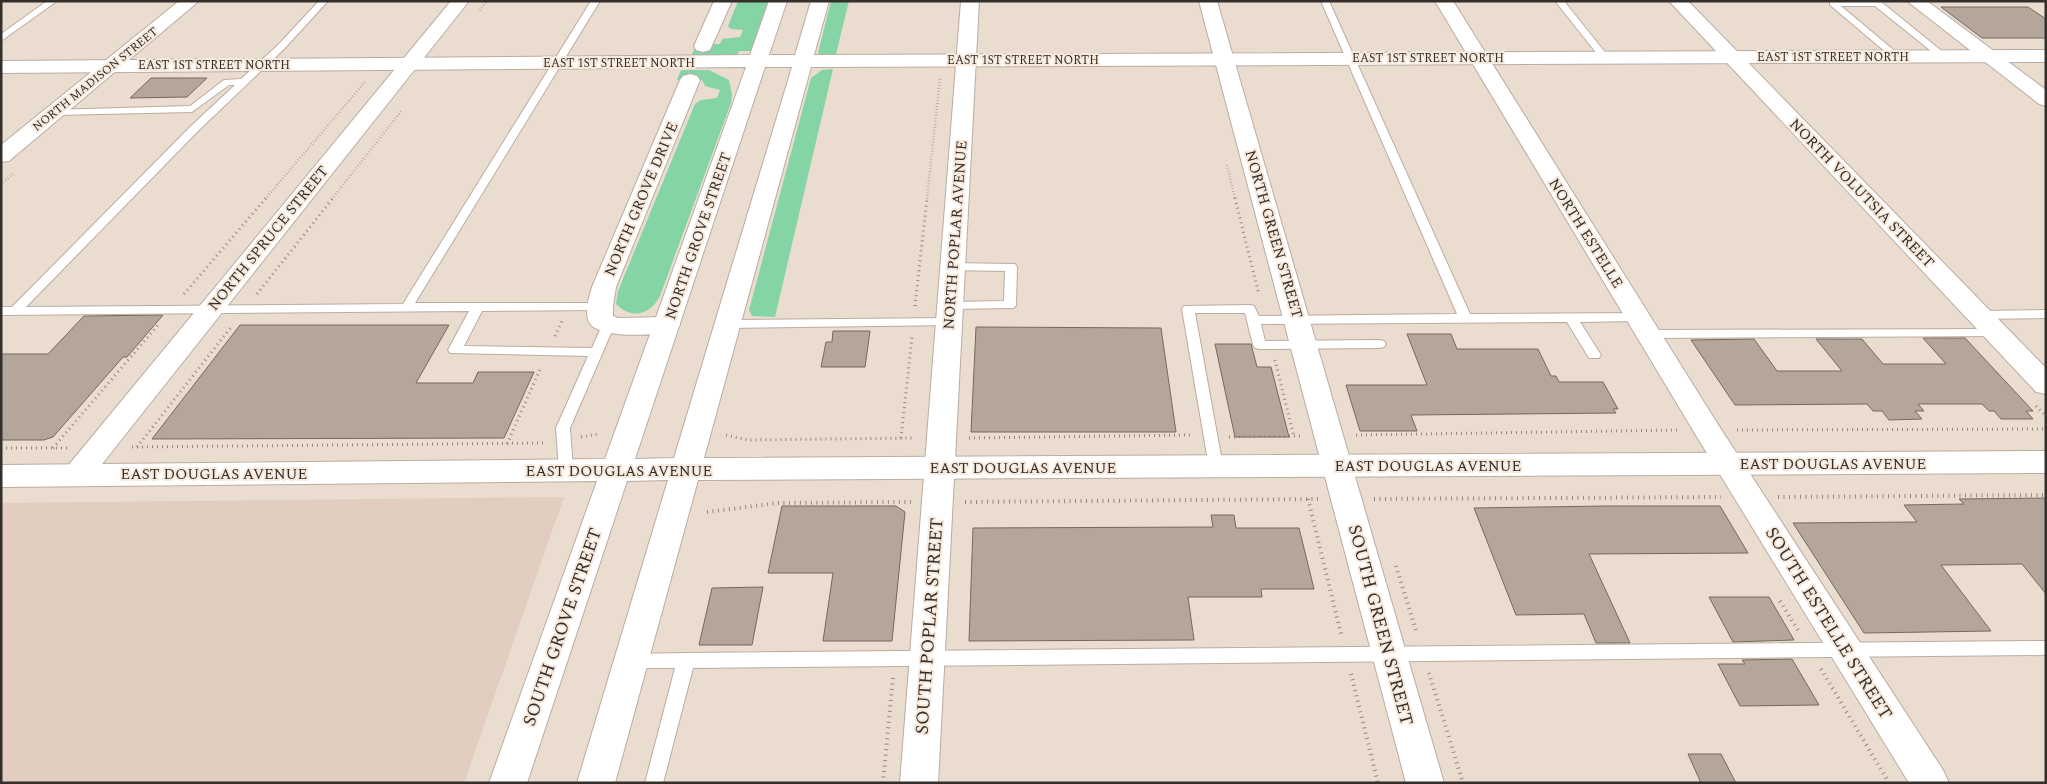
<svg xmlns="http://www.w3.org/2000/svg" width="2047" height="784" font-family="Spectral,serif">
<style>
.education{fill:#e2cdc1}
.green{fill:#84d4a6}
.building{fill:#b4a69a;stroke:#75685d}
.lines{fill:none;stroke-linecap:round;stroke-linejoin:round}
.lane-casing{stroke:#baaca1;stroke-width:2}
.street-casing{stroke:#baaca1;stroke-width:2}
.secondary-casing{stroke:#baaca1;stroke-width:2}
.path-far2{stroke:#938880;stroke-width:2.5;stroke-dasharray:0.5 2.5;stroke-linecap:butt}
.path-far1{stroke:#938880;stroke-width:3;stroke-dasharray:1 4;stroke-linecap:butt}
.path{stroke:#938880;stroke-width:4;stroke-dasharray:1 4.5;stroke-linecap:butt}
.lane{fill:#fff;fill-rule:evenodd}
.street{fill:#fff;fill-rule:evenodd}
.secondary{fill:#fff;fill-rule:evenodd}
.labels{text-anchor:middle;stroke-width:4;stroke-linejoin:round;paint-order:stroke}
.far-street-label{font-size:12px;fill:#352f2b;stroke:#f8e9dd}
.street-label{font-size:15px;fill:#352f2b;stroke:#f8e9dd}
.near-street-label{font-size:18px;fill:#352f2b;stroke:#f8e9dd}
</style>
<rect width="100%" height="100%" fill="#ebdcd0"/>
<path class="education" d="M564,497L464,783H1V503Z"/>
<g class="green">
<path d="M738,1H768L751,51H739L737,56H691L697,44H720L722,39L740,37L743,30L731,29L728,26Z"/>
<path d="M831,1H849L835,58L823,57L818,53Z"/>
<path d="M833,69L775,317L752,316L749,310L811,78L822,70Z"/>
<path d="M681,70H709L729,80L732,95L731,103L660,296C650,315 632,320 616,304L618,291L695,104L701,100L717,98L720,90L705,86L702,80H677Z"/>
</g>
<g class="building">
<path d="M1941,7H2028L2046,19V38H1982Z"/>
<path d="M151,78H207L187,97L130,98Z"/>
<path d="M163,315L127,357H123L53,437L44,440H1V354H48L84,316Z"/>
<path d="M240,325H449L416,383H473L478,372H534L504,438L152,439Z"/>
<path d="M976,327L1161,328L1176,432H971Z"/>
<path d="M833,331H870L865,367H821L826,342H832Z"/>
<path d="M1407,334H1451L1457,349H1538L1551,376H1556L1559,382H1603L1618,409H1613L1616,413L1411,415L1417,431H1360L1346,385H1427Z"/>
<path d="M1923,338H1965L2033,411H2026L2033,419H2001L1994,411H1989L1982,404H1918L1924,411H1915L1922,419L1889,420L1882,411H1873L1867,404L1735,405L1691,340L1754,339L1777,371H1842L1816,339H1862L1883,364H1946Z"/>
<path d="M1215,344H1251L1257,367H1271L1289,437H1235Z"/>
<path d="M2046,498V594L2022,564L1941,565L1991,631L1864,633L1793,523L1917,522L1904,505L1964,504L1959,499Z"/>
<path d="M782,506H896L905,512L892,641H823L833,573H768Z"/>
<path d="M1605,506H1720L1748,553L1589,554L1630,643H1596L1584,614L1516,615L1474,508Z"/>
<path d="M1211,515H1234L1236,528H1299L1314,589H1261L1262,597H1188L1194,640L969,641L973,528L1213,527Z"/>
<path d="M763,587L752,645H699L712,588Z"/>
<path d="M1709,597H1769L1794,640L1733,642Z"/>
<path d="M1792,659L1819,705L1740,706L1718,664H1745L1742,660Z"/>
<path d="M1688,754H1721L1736,783H1701Z"/>
</g>
<g class="lines">
<defs>
<g id="lane">
<path d="M47,1H57L1,41V34Z"/>
<path d="M319,1H328L284,49L199,130L26,307L403,304L591,1H600L415,303H604L606,306L604,309L600,310L482,311L464,346L592,348L604,321H614L615,324L570,428L573,470L571,474L566,475L561,474L559,470L556,428L588,356L450,353L448,350L469,311L1,315V307H12L191,126L235,85H229L192,112L55,115L50,112L51,110L190,106L224,80L241,79L278,45Z"/>
<path d="M1321,1H1329L1470,314L1638,313L1644,317L1638,321L1580,322L1601,355L1599,358H1589L1567,322L1261,324L1265,341L1379,340L1384,341L1386,344L1384,347L1379,348L1260,349L1255,348L1253,345L1245,313H1195L1223,467L1221,471L1216,472L1211,471L1209,467L1182,309L1184,306L1250,305L1254,306L1259,316L1457,314Z"/>
<path d="M1555,1H1564L1608,56V60H1602Z"/>
<path d="M1830,1H1880L1949,57L1944,60L1941,59L1875,6H1841L1902,57L1897,60L1894,59L1830,5Z"/>
<path d="M953,263L1015,264L1017,267L1016,305L1014,308L947,309L945,306L947,303L951,302L1004,301L1005,271L949,270L947,267L949,264Z"/>
<path d="M2046,310V318L1978,319L1972,315L1978,311Z"/>
<path d="M949,318L955,322L954,325L727,328L721,324L727,320Z"/>
<path d="M1996,329L2002,333L2001,336L1648,338L1641,334L1648,330Z"/>
<path d="M2046,641V655L693,668L663,783H645L675,668H631L625,666L622,661L625,656L631,654L686,653Z"/>
</g>
<g id="street">
<path d="M179,1H199L9,161L1,162V145Z"/>
<path d="M451,1H469L87,483L77,486L67,483L62,475L67,467Z"/>
<path d="M714,1H732L710,50L703,52L696,50L694,46Z"/>
<path d="M961,1H979L938,783H900Z"/>
<path d="M1199,1H1217L1444,783H1406Z"/>
<path d="M1435,1H1453L1717,423L1943,770L1949,783H1909L1697,437Z"/>
<path d="M1669,1H1688L2046,368V394L2036,392Z"/>
<path d="M1907,1H1927L2046,90V106L2039,104Z"/>
<path d="M690,74L697,76L700,80L616,287L613,306V316L618,318L667,317L676,319L680,325L676,331C659,335 598,340 589,322C584,311 589,298 592,287L680,80L683,76Z"/>
</g>
<path id="secondary" d="M769,1H787L769,55H795L811,1H829L814,55L2046,50V62L811,67L704,458L2046,451V473L698,480L615,783H577L668,480L627,481L527,783H489L597,481L1,487V465L605,459L746,67L1,73V61L750,55ZM765,67H792L674,458L635,459Z"/>
</defs>
<use href="#lane" class="lane-casing"/>
<use href="#street" class="street-casing"/>
<use href="#secondary" class="secondary-casing"/>
<g class="path-far2">
<path d="M480,10L487,1"/>
<path d="M1227,165L1235,199"/>
<path d="M1,184L14,173"/>
<path d="M265,199L365,82"/>
<path d="M332,199L402,110"/>
<path d="M927,199L940,78"/>
</g>
<g class="path-far1">
<path d="M1235,198L1259,295"/>
<path d="M184,294L266,198"/>
<path d="M257,294L333,198"/>
<path d="M915,306L927,198"/>
<path d="M555,336L562,321"/>
<path d="M1275,360L1294,437"/>
<path d="M2036,406L2046,416"/>
<path d="M1737,430L2046,429"/>
<path d="M726,435L748,440L915,438"/>
<path d="M1356,435L1680,430"/>
<path d="M581,437L598,434"/>
<path d="M1229,437L1302,436"/>
<path d="M901,438L912,337"/>
<path d="M969,438L1192,435"/>
<path d="M507,444L541,367"/>
<path d="M132,447L545,443"/>
<path d="M137,447L232,326"/>
<path d="M1,448H68"/>
<path d="M53,448L158,325"/>
</g>
<g class="path">
<path d="M1778,497L2046,495"/>
<path d="M1308,499L1341,634"/>
<path d="M1374,499L1721,497"/>
<path d="M965,502L1319,499"/>
<path d="M707,512L777,503L911,502"/>
<path d="M1396,566L1417,634"/>
<path d="M1780,601L1799,632"/>
<path d="M1821,669L1889,783"/>
<path d="M1429,673L1463,783"/>
<path d="M1351,674L1378,783"/>
<path d="M883,783L893,677"/>
</g>
<use href="#lane" class="lane"/>
<use href="#street" class="street"/>
<use href="#secondary" class="secondary"/>
</g>
<g class="labels">
<g class="far-street-label">
<text x="1833" y="61">EAST 1ST STREET NORTH</text>
<text x="1428" y="62">EAST 1ST STREET NORTH</text>
<text x="1023" y="64">EAST 1ST STREET NORTH</text>
<text x="619" y="67">EAST 1ST STREET NORTH</text>
<text x="214" y="69">EAST 1ST STREET NORTH</text>
<text transform="translate(95 79) rotate(-39)" y="4">NORTH MADISON STREET</text>
</g>
<g class="street-label">
<text transform="translate(1862 193) rotate(46)" y="5">NORTH VOLUTSIA STREET</text>
<text transform="translate(641 199) rotate(-67)" y="5">NORTH GROVE DRIVE</text>
<text transform="translate(1586 233) rotate(58)" y="5">NORTH ESTELLE</text>
<text transform="translate(1274 234) rotate(74)" y="5">NORTH GREEN STREET</text>
<text transform="translate(955 235) rotate(-86)" y="5">NORTH POPLAR AVENUE</text>
<text transform="translate(698 236) rotate(-71)" y="5">NORTH GROVE STREET</text>
<text transform="translate(268 238) rotate(-51)" y="5">NORTH SPRUCE STREET</text>
<text x="1833" y="469">EAST DOUGLAS AVENUE</text>
<text x="1428" y="471">EAST DOUGLAS AVENUE</text>
<text x="1023" y="473">EAST DOUGLAS AVENUE</text>
<text x="619" y="476">EAST DOUGLAS AVENUE</text>
<text x="214" y="479">EAST DOUGLAS AVENUE</text>
</g>
<g class="near-street-label">
<text transform="translate(1829 623) rotate(58)" y="6">SOUTH ESTELLE STREET</text>
<text transform="translate(1381 625) rotate(75)" y="6">SOUTH GREEN STREET</text>
<text transform="translate(929 626) rotate(-86)" y="6">SOUTH POPLAR STREET</text>
<text transform="translate(562 627) rotate(-71)" y="6">SOUTH GROVE STREET</text>
</g>
</g>
<rect width="2047" height="784" fill="none" stroke="#352f2b" stroke-width="5"/>
</svg>
